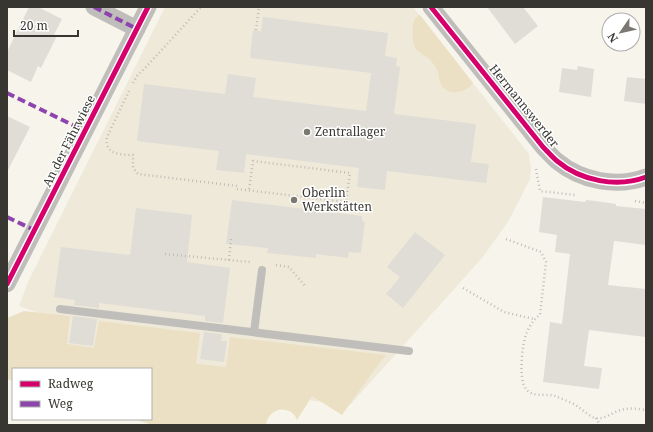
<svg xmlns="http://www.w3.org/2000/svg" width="653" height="432" font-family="'Noto Serif',serif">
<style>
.built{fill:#efe9d9}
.green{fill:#ebe0c3}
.building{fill:#e0ddd7}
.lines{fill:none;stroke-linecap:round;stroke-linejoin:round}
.path{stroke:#bfbdb9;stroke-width:2.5;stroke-dasharray:1 3;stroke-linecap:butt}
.service{stroke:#c0bebb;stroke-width:8}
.minor{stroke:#c0bebb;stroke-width:17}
.quiet{stroke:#8e44ad;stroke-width:4;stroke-dasharray:8 4;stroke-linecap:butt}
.cycleway-casing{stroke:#fff;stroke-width:8}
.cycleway{stroke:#d6006c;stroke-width:5}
.poi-dot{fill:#7b7871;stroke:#fff;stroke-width:1.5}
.labels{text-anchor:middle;stroke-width:3;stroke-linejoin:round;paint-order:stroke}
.street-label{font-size:12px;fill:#383630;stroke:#fff}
.poi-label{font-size:12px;fill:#383630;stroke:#fff;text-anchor:start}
</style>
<rect width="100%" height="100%" fill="#f7f4eb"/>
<path class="built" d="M165,7H413L529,154L531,169L530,179L508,222L482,258L350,405L253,394L151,369H58L61,321L19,306L29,280Z"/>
<g class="green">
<path d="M420,15L473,83C465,94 446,97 440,82C439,80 439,78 439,76C438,71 435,66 432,62C428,56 420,54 416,49C412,44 411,24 415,19C416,17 418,16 420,15Z"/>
<path d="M24,311L70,316L67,344L94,348L99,321L200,333L196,364L226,367L230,337L386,355L372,373L342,415L312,396L297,420C296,417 294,414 291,412C280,405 267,413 266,425H152L134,419H151V369H13V381L7,379V318Z"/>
</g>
<g class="building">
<path d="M29,7H38L62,19L54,35L57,36L41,68L38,66L31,82L7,70V52Z"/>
<path d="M487,7H523L538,26L515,44Z"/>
<path d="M263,17L388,33L385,56L397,58L396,66L400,67L394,114L476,124L471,162L489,164L486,183L387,171L385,190L357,187L359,168L246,154L244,173L216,170L219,151L137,141L144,84L225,94L228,74L256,78L253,97L366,111L371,73L250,58L253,30L261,31Z"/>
<path d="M578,66L594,69L591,97L559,92L562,68L577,70Z"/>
<path d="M627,77L646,79V104L624,101Z"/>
<path d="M7,116L30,127L7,172Z"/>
<path d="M543,197L585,202L586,200L596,201L616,204V206L646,209V245L614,241L608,285L646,289V337L589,330L584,366L602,368L599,389L543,382L550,322L562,324L570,254L555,252L557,235L539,232Z"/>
<path d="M232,200L362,216V221L365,222L361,253L349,252L348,258L316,254V258L267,253L268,248L226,244Z"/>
<path d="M136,208L192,215L187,262L230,268L223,323L205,321V316L99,303V308L74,305L75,300L54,297L61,247L130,255Z"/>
<path d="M415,232L445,255L403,308L386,294L400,277L387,267Z"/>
<path d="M73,316L97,319L93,346L69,343Z"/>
<path d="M204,332L222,334L221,341H227L224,362L200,359Z"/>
</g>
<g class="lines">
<g class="path">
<path d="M256,30L259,7"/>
<path d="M133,83L137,76L145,68L201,7"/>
<path d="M129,91L107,137C104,154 120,155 133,155V168L138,174L237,186"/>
<path d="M536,169L540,191L575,195"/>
<path d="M237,189L346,202L350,173L253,161L249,190"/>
<path d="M635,201L646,203"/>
<path d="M506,239L541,252L546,262L540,315C534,319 530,325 527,332C522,343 518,379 526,389C533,398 545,393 555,396C562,399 571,402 577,406C583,410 589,416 595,418C604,420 611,413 618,411C627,407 638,409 646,410"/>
<path d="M165,254L250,262"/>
<path d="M229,260L231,239"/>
<path d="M276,265L289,267L306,287"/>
<path d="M463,288L504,312L534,319"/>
<path d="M596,418L600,425"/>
</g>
<g class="service">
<path d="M60,309L409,351"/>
<path d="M254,332L262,270"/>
</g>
<g class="minor">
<path d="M94,7L137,29"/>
<path d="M431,7L543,147C548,152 552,157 557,161C581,181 617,188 646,177"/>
<path d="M7,284L148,7"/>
</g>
<g class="quiet">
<path d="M94,7L137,29"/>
<path d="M7,93L85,131"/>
<path d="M7,217L34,230"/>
</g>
<defs>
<g id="cycleway">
<path d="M431,7L543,147C548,152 552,157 557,161C581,181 617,188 646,177"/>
<path d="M7,284L148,7"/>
</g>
</defs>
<use href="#cycleway" class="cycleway-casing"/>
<use href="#cycleway" class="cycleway"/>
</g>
<g class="poi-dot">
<circle cx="307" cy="132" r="4"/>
<circle cx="294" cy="200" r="4"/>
</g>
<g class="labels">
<g class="street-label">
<text transform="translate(524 106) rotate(51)" y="4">Hermannswerder</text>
<text transform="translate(69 141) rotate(-63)" y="4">An der Fährwiese</text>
</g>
<g class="poi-label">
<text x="315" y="136">Zentrallager</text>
<text x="302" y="197">Oberlin<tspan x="302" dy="14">Werkstätten</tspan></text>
</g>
</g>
<rect width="653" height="432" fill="none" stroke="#383630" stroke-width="16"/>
<rect x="12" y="368" width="140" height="52" fill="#ffffff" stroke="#afafac"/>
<rect x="20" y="381" width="20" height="6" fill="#d6006c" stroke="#afafac"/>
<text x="48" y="388" font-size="12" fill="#383630">Radweg</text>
<rect x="20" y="401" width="20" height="6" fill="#8e44ad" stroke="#afafac"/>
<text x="48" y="408" font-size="12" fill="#383630">Weg</text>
<g transform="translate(621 32) rotate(236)"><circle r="19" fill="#ffffff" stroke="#afafac"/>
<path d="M0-3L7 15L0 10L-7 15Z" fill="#7b7871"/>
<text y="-6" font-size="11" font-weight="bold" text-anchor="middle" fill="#383630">N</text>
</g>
<path d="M14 30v6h64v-6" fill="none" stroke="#383630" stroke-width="2"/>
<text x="20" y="30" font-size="12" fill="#383630" stroke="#ffffff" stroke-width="3" paint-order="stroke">20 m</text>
</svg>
